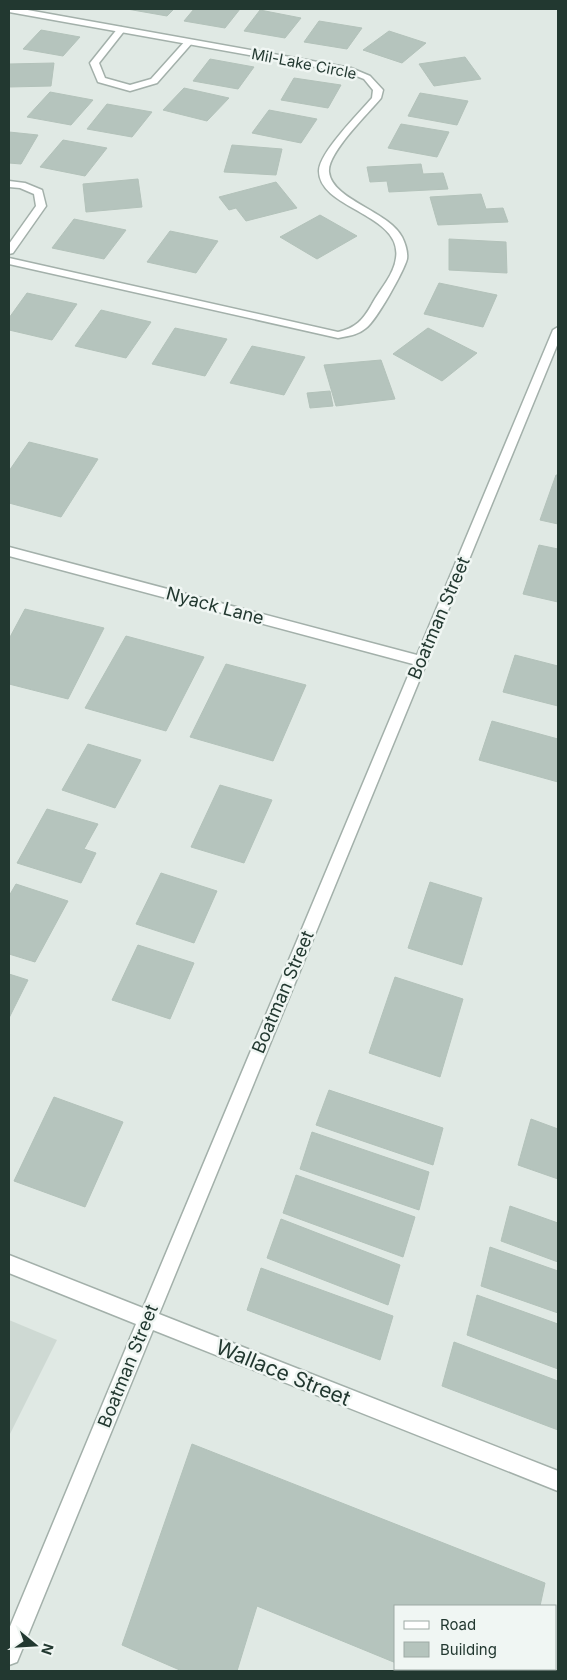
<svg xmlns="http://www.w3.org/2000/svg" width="567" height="1680" font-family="Inter,sans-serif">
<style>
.built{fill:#ced9d3}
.building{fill:#b5c4bd;stroke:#b3c2ba}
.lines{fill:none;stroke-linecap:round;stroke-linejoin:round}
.lane-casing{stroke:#a3b0aa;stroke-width:3}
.street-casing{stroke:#a3b0aa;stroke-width:3}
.lane{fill:#fff;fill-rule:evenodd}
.street{fill:#fff;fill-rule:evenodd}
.labels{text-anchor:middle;stroke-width:5;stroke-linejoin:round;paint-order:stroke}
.far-street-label{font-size:15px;fill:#223830;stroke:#f0f6f3}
.street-label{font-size:18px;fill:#223830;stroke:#f0f6f3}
.near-street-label{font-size:21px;fill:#223830;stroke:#f0f6f3}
</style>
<rect width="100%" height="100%" fill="#e0e9e4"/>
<path class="built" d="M9,1320L57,1340L9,1436Z"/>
<g class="building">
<path d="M127,9H174L167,16Z"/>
<path d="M194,9H240L225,28L184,21Z"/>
<path d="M260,10L301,18L285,38L244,31Z"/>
<path d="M319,21L362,28L347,49L304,42Z"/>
<path d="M41,30L80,37L63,56L23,49Z"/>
<path d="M389,31L426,43L402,63L363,50Z"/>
<path d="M465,57L481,79L434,86L419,64Z"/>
<path d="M210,59L254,67L238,89L193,81Z"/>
<path d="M54,63L51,86L9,87V64Z"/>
<path d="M294,78L341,85L328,108L281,100Z"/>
<path d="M184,88L229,98L207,121L163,110Z"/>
<path d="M50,92L93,100L71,125L27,117Z"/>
<path d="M420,93L468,101L457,125L408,116Z"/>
<path d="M107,104L152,112L132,137L87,129Z"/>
<path d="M269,110L317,119L301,143L252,133Z"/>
<path d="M401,124L449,132L437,157L388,148Z"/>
<path d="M9,132L38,135L21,164L9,163Z"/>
<path d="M63,140L107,148L85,176L40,167Z"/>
<path d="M232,145L282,149L276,175L224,172Z"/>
<path d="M421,164L423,174L443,173L448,189L389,192L387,181L370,182L367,167Z"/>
<path d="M138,179L142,207L86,212L83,184Z"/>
<path d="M276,182L297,208L246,221L236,208L229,210L219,197Z"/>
<path d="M481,194L486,209L503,208L508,222L438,225L430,197Z"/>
<path d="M320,215L357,236L317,259L280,237Z"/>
<path d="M74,219L126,230L104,259L52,248Z"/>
<path d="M170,231L218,241L196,273L147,262Z"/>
<path d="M449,239L506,242L507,273L449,270Z"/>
<path d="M439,283L497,295L483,327L424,314Z"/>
<path d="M27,293L77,304L52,340L9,330V318Z"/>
<path d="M101,310L151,322L126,358L75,346Z"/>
<path d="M175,328L227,339L205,376L152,364Z"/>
<path d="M428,328L477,353L442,381L393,354Z"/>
<path d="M252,346L305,357L284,395L230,383Z"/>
<path d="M381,360L395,399L336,406L324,365Z"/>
<path d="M330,391L333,406L310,408L307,393Z"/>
<path d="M29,442L98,459L61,517L9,503V471Z"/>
<path d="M556,475H558V524L540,520Z"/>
<path d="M539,545L558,549V602L523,594Z"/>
<path d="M25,609L104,628L68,699L9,684V639Z"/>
<path d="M126,636L204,657L166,731L85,708Z"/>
<path d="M515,655L558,666V706L503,692Z"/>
<path d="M226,664L306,685L273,761L190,737Z"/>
<path d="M492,721L558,739V782L479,760Z"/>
<path d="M88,744L141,760L115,808L62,790Z"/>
<path d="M220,785L272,800L244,863L191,847Z"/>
<path d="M47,809L98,824L84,849L96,853L81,883L17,863Z"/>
<path d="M161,873L217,891L194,943L136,924Z"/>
<path d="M430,882L482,898L462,965L408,948Z"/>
<path d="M16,884L68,901L35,962L9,954V896Z"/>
<path d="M138,945L194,963L170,1019L112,1000Z"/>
<path d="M9,974L28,980L9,1018Z"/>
<path d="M395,977L463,999L440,1077L369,1053Z"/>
<path d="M329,1090L443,1128L433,1165L316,1125Z"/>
<path d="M54,1097L123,1122L85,1207L14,1181Z"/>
<path d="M531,1119L558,1129V1179L518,1165Z"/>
<path d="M312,1132L429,1172L419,1210L300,1169Z"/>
<path d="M296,1175L415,1217L403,1257L283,1213Z"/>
<path d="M510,1206L558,1223V1262L501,1241Z"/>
<path d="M281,1219L400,1265L388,1305L267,1258Z"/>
<path d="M490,1247L558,1271V1313L481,1286Z"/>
<path d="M261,1268L393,1316L380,1360L247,1310Z"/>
<path d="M477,1295L558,1324V1369L467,1335Z"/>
<path d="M454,1342L558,1381V1430L442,1386Z"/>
<path d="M192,1444L545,1583L540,1606H396V1663L257,1606L237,1671H182L122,1645Z"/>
<path d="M397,1669H528V1671H396Z"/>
</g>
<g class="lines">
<defs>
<g id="lane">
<path d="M121,27L125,30L99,63L105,78L130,85L151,79L186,40L193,42L157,83L130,91L98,82L90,63L118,28Z"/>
<path d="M9,181L25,183L42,190L46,206L13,253L9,254V244L36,206L34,194L20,188L9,187Z"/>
</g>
<g id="street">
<path d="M9,9H22L351,68L370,76L383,90L381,98C368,114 327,153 329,172C332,200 389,211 402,237C405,243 408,252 407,259C404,271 376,321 366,328C358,335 348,336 338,338L9,264V258L338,332C356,328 363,320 372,304C380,289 394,275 396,258C403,214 319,209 319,171C319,153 359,113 372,98L373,90L364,79L349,73L9,12Z"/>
<path d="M558,327V343L159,1314L558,1471V1491L153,1330L17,1662L9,1665V1629L136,1324L9,1273V1255L143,1308L413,664L9,556V547L417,655L553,330Z"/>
</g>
</defs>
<use href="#lane" class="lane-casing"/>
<use href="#street" class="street-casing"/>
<use href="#lane" class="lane"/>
<use href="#street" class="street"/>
</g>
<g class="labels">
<g class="far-street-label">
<text transform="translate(304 64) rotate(11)" y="5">Mil-Lake Circle</text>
</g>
<g class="street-label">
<text transform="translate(215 606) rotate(15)" y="6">Nyack Lane</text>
<text transform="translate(439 618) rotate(-67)" y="6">Boatman Street</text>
<text transform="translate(283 992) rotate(-67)" y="6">Boatman Street</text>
<text transform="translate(128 1366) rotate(-68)" y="6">Boatman Street</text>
</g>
<g class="near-street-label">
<text transform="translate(283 1373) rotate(22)" y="7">Wallace Street</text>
</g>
</g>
<rect width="567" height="1680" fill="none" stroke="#223830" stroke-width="20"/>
<rect x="394" y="1605" width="162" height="65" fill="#f0f6f3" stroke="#9eaaa5"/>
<rect x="404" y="1621" width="25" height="8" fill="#ffffff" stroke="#9eaaa5"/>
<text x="440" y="1630" font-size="15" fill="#223830">Road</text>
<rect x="404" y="1642" width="25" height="15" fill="#b5c4bd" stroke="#9eaaa5"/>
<text x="440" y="1655" font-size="15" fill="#223830">Building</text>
<g transform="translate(35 1645) rotate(108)" stroke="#f0f6f3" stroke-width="4" paint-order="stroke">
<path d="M0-4L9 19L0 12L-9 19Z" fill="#223830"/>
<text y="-8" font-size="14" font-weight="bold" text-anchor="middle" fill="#223830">N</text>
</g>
</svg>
